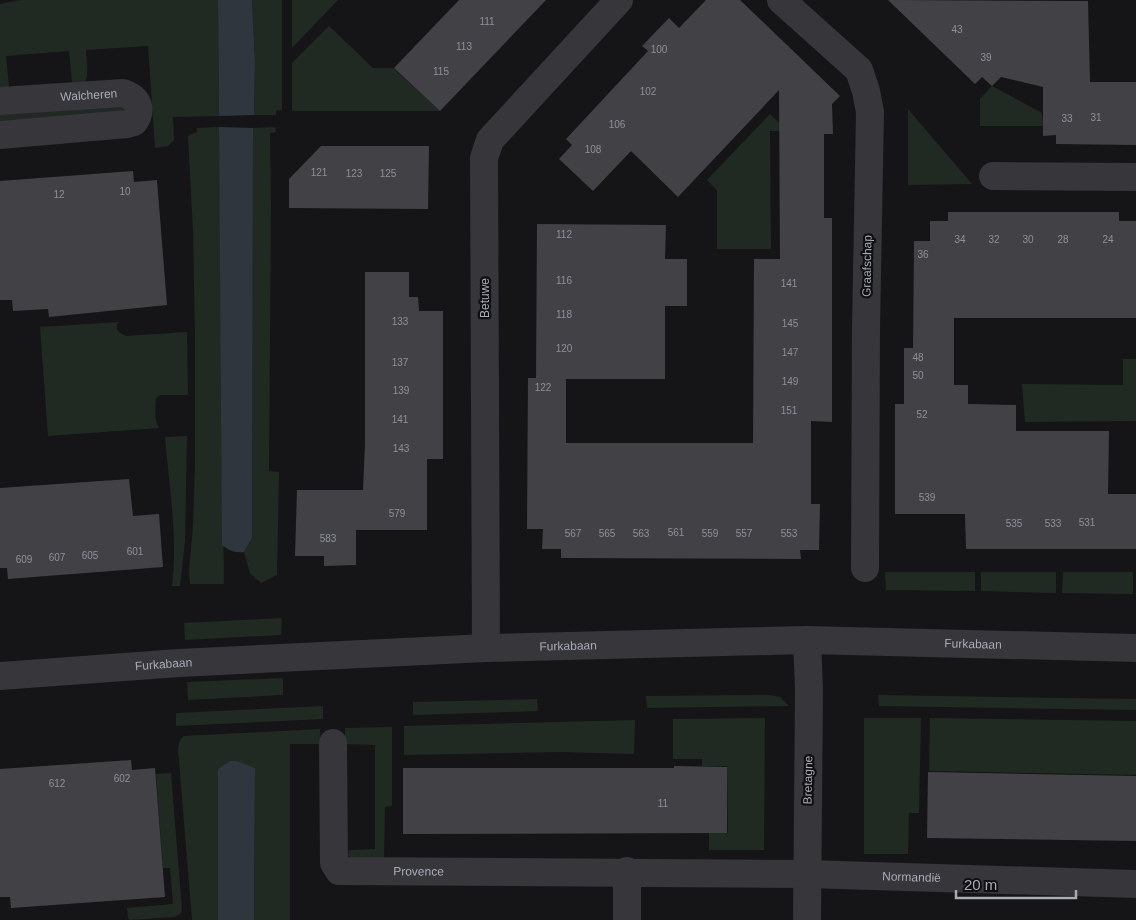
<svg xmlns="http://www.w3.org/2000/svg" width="1136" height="920" font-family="Helvetica,sans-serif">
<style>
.green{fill:#212923}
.water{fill:#2f363e}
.building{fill:#424246}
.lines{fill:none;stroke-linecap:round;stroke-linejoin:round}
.minor{stroke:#36363b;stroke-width:28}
.labels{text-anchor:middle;stroke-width:4.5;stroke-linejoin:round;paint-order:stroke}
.number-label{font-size:10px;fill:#8e909a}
.street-label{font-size:12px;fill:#a8aab6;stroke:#101012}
</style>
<rect width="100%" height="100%" fill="#151517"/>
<g class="green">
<path d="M20,0H218L219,116L173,117L174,140L168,146L155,148L148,46L86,50C86,59 90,76 84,84H74L72,82L69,51L6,56L9,86L7,89L0,90V4Z"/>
<path d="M252,0H282V110L276,111V115H254L255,62Z"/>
<path d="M292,0H338L292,48Z"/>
<path d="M329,26L373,68H393L440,111H292V63Z"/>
<path d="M992,86L1042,113L1043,126H980V99Z"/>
<path d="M118,103L124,108L123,113L0,124V112Z"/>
<path d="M908,109L972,184L908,185Z"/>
<path d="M770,114L787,131H770L771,249H717V190L707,180Z"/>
<path d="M219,127L224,584H190L189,571L193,526L195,464V337L193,231L188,136L197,132V128Z"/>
<path d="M275,127L276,132L270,133L271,208L269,471L279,472L277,575L261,583L250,573L244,552L252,538L253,128Z"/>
<path d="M120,322L117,324V330L120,333L126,336L187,332L188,395H160L156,398C155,408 154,419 159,428L48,436L40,327Z"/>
<path d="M1123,359H1136V421L1025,422L1022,384L1123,385Z"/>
<path d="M187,436L185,542L180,586H172C178,537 169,486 165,437Z"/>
<path d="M885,572H975V591L886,590Z"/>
<path d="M981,572H1056V593L981,591Z"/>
<path d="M1063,572H1133V594L1062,593Z"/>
<path d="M282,618L281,635L185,640L184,623Z"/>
<path d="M282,678L283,680V695L188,700L187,682Z"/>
<path d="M770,695L780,697L789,706L647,708L646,696Z"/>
<path d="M878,695L1136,699V710L879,706Z"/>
<path d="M537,699L538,711L413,715V702Z"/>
<path d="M323,706V719L176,726V713Z"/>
<path d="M765,718L764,850H709V833H728L727,766H702V759H673V719Z"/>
<path d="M864,718H921L919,813H909L908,854H864Z"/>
<path d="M930,718L1136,721V775L929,771Z"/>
<path d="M635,720L634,754L561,752L404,755V726Z"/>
<path d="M392,727V806L385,807L384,860H353L348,856L349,850L375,849V745L345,744V728Z"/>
<path d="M320,729L321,744H290V920H254L255,768L218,769V920H192L178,749L180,740L184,736Z"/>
<path d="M171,773L182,910L181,913L175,917L130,920L128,918L127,908L173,904L170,868H163L156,774Z"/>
</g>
<g class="water">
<path d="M218,0H252L255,62L254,115L219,116Z"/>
<path d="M219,127L253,128L252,538L244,552C234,553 230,551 222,545Z"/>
<path d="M230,761H237L255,768L254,920H218V769Z"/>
</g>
<g class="building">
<path d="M459,0H546L440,111L394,68Z"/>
<path d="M706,0H740L840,96L832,104L833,134H824V218H832V422L811,421V504H820L819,550H800L801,559L561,558V549H542L543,529H527L528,378H536L537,224L666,225L665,259H687V306H665V379H566V443H753L754,259H780L779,90L678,197L631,151L593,191L559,159L572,145L566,139L648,51L642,46L669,18L679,28Z"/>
<path d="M888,0L1088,1L1090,82H1136V145L1056,144V135L1043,136V87L1001,77L992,86L982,77L975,84Z"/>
<path d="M321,146H429L428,209L289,208V179Z"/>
<path d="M133,171L134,182L157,180L167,305L49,317L48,309L13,311L12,300H0V181Z"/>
<path d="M948,212H1119V221H1136V318H954V385H968V404L1016,405V431H1109L1108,494H1136V549H966L965,514H895V404H904V348H913L914,241H930V221H948Z"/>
<path d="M365,272H409V297H418L419,311H443V459H427V530H356V565L324,566V556H295L297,490H363L365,443Z"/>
<path d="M129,479L133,516L159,514L163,567L8,579L7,568H0V488Z"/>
<path d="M131,760L132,770L155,768L165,897L11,908L10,897H0V769Z"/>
<path d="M674,766L727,767V833L403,834V768H674Z"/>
<path d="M928,772L1136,776V841L927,838Z"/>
</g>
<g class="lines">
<g class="minor">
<path d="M781,0L859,70L866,91L870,112L866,328L865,568"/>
<path id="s1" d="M0,101L123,93C138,98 143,109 134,122L127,124L0,135"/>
<path d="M993,176L1136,177"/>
<path d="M807,640L809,690L807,920"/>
<path d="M486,648L484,158L490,140L619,0"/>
<path id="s2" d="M0,676L179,663L486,648L807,640L1136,648"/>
<path id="s3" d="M333,743L334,863L339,871L807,874L1136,884"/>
<path d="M627,920V871"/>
</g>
</g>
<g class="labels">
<g class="number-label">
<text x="487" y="25">111</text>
<text x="957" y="33">43</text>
<text x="464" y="50">113</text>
<text x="659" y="53">100</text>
<text x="986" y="61">39</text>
<text x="441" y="75">115</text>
<text x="648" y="95">102</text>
<text x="1096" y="121">31</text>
<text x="1067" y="122">33</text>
<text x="617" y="128">106</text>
<text x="593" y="153">108</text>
<text x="319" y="176">121</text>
<text x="354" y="177">123</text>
<text x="388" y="177">125</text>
<text x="125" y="195">10</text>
<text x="59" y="198">12</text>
<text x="564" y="238">112</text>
<text x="960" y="243">34</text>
<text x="994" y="243">32</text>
<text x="1028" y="243">30</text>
<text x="1063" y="243">28</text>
<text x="1108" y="243">24</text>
<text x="923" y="258">36</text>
<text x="564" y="284">116</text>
<text x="789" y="287">141</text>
<text x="564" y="318">118</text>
<text x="400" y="325">133</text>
<text x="790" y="327">145</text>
<text x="564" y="352">120</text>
<text x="790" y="356">147</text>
<text x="918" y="361">48</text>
<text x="400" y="366">137</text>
<text x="918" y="379">50</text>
<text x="790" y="385">149</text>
<text x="543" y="391">122</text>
<text x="401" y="394">139</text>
<text x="789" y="414">151</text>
<text x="922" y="418">52</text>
<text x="400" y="423">141</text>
<text x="401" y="452">143</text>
<text x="927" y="501">539</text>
<text x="397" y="517">579</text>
<text x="1087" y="526">531</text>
<text x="1014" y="527">535</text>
<text x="1053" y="527">533</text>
<text x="676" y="536">561</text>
<text x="573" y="537">567</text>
<text x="607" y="537">565</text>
<text x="641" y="537">563</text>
<text x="710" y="537">559</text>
<text x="744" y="537">557</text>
<text x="789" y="537">553</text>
<text x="328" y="542">583</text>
<text x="135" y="555">601</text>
<text x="90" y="559">605</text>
<text x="57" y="561">607</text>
<text x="24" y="563">609</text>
<text x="122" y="782">602</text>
<text x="57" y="787">612</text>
<text x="663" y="807">11</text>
</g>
<g class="street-label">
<text dy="4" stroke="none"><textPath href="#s1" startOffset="89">Walcheren</textPath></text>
<text transform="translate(867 266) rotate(-89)" y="4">Graafschap</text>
<text transform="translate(485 298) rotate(-90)" y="4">Betuwe</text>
<text dy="4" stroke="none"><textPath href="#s2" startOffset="974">Furkabaan</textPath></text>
<text dy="4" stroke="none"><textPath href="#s2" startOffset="569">Furkabaan</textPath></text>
<text dy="4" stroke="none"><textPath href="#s2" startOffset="164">Furkabaan</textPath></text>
<text transform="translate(808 780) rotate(-89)" y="4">Bretagne</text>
<text dy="4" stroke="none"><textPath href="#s3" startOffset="209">Provence</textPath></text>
<text dy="4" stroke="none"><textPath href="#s3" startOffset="702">Normandië</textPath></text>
</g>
</g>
<path d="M956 890v8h120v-8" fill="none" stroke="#a8aab6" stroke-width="2.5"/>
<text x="964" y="890" font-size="15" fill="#a8aab6" stroke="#101012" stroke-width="4" paint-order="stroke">20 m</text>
</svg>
